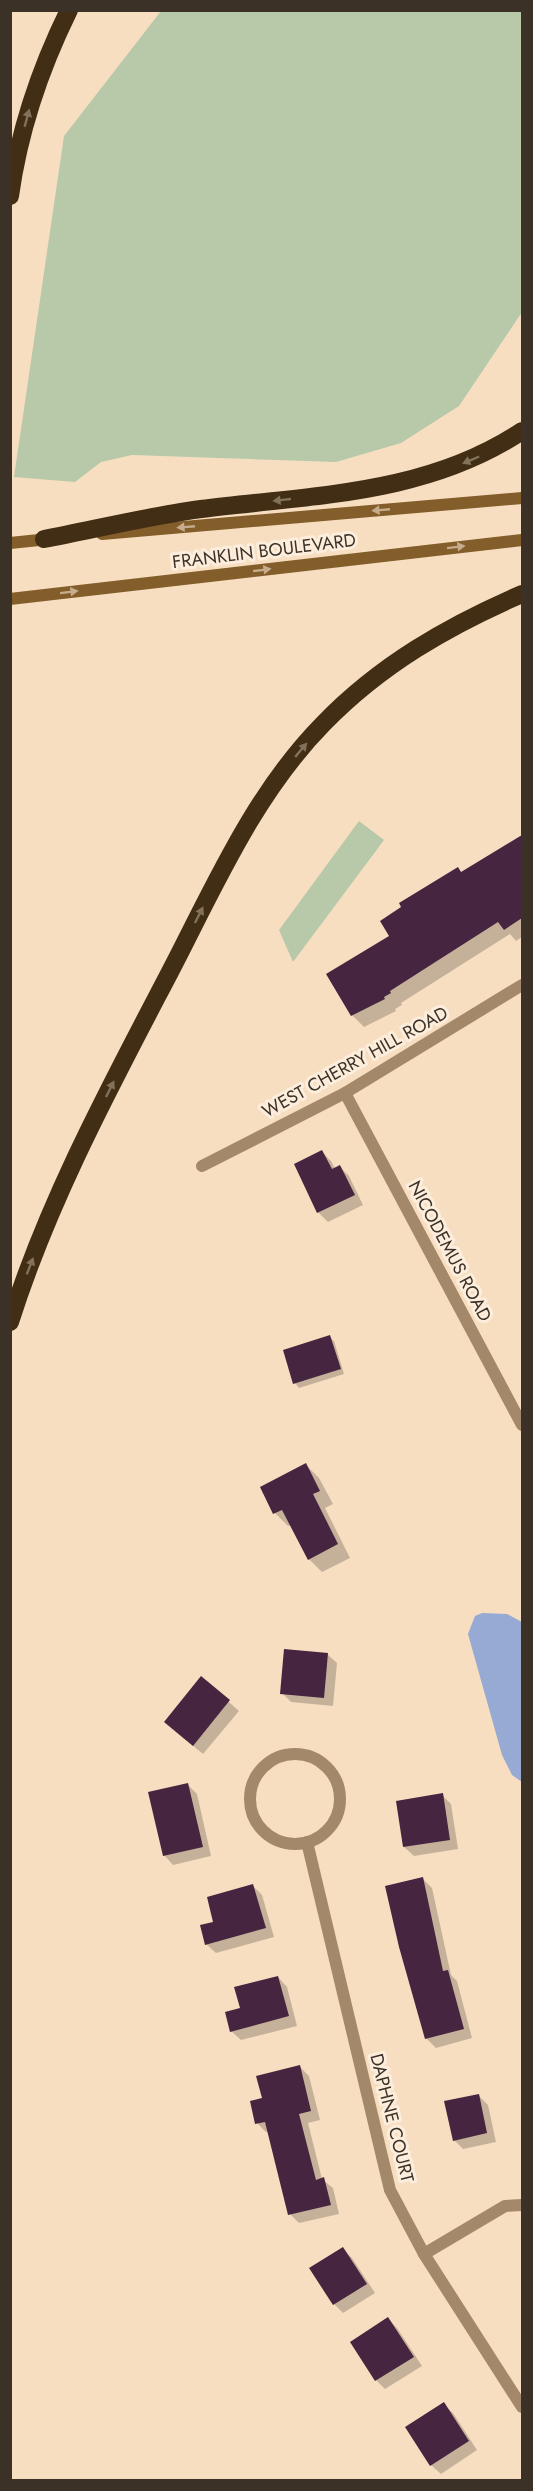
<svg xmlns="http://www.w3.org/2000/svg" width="533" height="2491" font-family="Jost,sans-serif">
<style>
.green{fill:#b7c9a9}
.water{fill:#96aad3}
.shadow{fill:#0003}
.building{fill:#45253f}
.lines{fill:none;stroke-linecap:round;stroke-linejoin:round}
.minor{stroke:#a38969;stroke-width:12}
.secondary{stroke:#835d2a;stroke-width:12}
.motorway{stroke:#422e14;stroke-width:18}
.oneway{fill:#83715a}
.oneway2{fill:#c6ac8c}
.labels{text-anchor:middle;stroke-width:6;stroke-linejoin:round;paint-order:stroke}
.street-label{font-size:18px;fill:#3b3126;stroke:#fceddc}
</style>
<rect width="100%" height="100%" fill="#f7dec1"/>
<g class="green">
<path d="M161,11H522V312L459,406L401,443L336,462L132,455L101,462L75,482L14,477L64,136Z"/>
<path d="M359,821L384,840L293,962L279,930Z"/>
</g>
<path class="water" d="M482,1613L507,1614L522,1622V1782L512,1775L502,1755L468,1634L475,1616Z"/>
<g class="shadow">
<path d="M522,837V937L516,941L510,934L401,1003L402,1005L395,1009L396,1011L364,1027L352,1015L328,974L391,937L458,869L462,873Z"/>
<path d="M322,1152L331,1161L335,1169L340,1167L349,1176L363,1205L328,1222L318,1212L296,1164Z"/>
<path d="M329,1337L334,1341L344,1374L299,1388L295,1383L285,1351Z"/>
<path d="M306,1465L319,1478L333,1504L325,1508L350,1558L322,1572L309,1559L291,1525L288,1526L275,1513Z"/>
<path d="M327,1654L337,1663L333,1706L291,1702L282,1693Z"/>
<path d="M202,1678L239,1711L203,1754L175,1731Z"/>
<path d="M187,1784L197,1794L211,1856L173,1865L164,1855Z"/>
<path d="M442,1795L451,1804L458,1849L414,1856L404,1847Z"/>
<path d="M423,1879L432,1888L451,1975L457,1981L472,2038L436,2048L427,2039L400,1946Z"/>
<path d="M253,1886L262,1895L274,1937L216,1953L206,1944L215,1923Z"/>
<path d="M278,1977L287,1987L297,2026L241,2040L231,2031L242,2009Z"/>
<path d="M300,2067L309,2076L320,2120L308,2123L322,2179L333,2188L339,2214L299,2223L290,2214L269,2132H266L257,2123L264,2100Z"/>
<path d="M478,2095L488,2105L496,2142L463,2149L454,2140Z"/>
<path d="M343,2249L352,2258L375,2293L343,2313L334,2304Z"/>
<path d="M388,2319L397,2328L422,2366L385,2389L376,2380Z"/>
<path d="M443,2404L453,2413L477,2450L441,2474L431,2465Z"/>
</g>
<g class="building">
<path d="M522,835V918L504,930L498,922L390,991L391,993L384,997L385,999L351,1016L326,974L389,936L380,921L401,907L399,903L458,867L461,872Z"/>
<path d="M322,1150L332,1169L340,1165L355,1195L317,1213L294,1164Z"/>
<path d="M330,1335L341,1369L293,1384L283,1350Z"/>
<path d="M306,1463L320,1491L313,1494L338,1544L308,1560L282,1510L273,1514L260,1487Z"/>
<path d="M284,1649L328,1653L324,1698L280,1694Z"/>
<path d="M201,1676L230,1700L193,1746L164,1722Z"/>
<path d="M188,1783L203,1847L163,1856L148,1792Z"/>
<path d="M443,1793L450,1840L403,1847L396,1801Z"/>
<path d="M423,1877L443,1971L448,1970L464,2029L425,2039L399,1947L385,1886Z"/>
<path d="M253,1884L266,1928L205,1945L200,1925L213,1922L207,1897Z"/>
<path d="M278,1976L289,2016L230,2032L225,2012L240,2008L234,1987Z"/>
<path d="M300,2065L311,2111L299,2114L316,2180L324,2177L331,2205L288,2215L265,2122L255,2124L250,2101L262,2098L256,2076Z"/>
<path d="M479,2094L487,2133L453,2141L444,2101Z"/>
<path d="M343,2247L367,2284L333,2305L309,2268Z"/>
<path d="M388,2317L414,2357L375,2381L350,2342Z"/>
<path d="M444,2402L469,2441L430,2466L405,2427Z"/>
</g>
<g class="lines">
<g class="minor">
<path d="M345,1093L522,1425"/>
<path d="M202,1166L345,1093L522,985"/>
<circle cx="295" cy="1799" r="45"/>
<path d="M307,1842L390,2190L424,2254L522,2407"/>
<path d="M424,2254L505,2206L522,2205"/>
</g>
<g class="secondary">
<path d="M102,534L522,498"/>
<path d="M10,543L49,539"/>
<path d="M10,599L522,540"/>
</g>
<g class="motorway">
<path d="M10,196C19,131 40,69 69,10"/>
<path d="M44,539C96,529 149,516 201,509C312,495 426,495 522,431"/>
<path d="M10,1322C49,1199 112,1083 171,970C215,885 255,793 323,724C380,665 448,626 522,594"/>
</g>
</g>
<defs><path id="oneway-solid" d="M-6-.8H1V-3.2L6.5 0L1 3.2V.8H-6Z" transform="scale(1.5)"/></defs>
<g class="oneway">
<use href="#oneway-solid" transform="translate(27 118) rotate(-75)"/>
<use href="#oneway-solid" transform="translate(471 460) rotate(157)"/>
<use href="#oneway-solid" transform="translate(282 500) rotate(174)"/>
<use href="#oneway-solid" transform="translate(301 750) rotate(-50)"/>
<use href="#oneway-solid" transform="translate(199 915) rotate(-63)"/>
<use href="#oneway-solid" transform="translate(110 1089) rotate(-64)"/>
<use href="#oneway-solid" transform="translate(30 1266) rotate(-69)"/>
</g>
<g class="oneway2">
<use href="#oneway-solid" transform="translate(381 510) rotate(175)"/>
<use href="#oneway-solid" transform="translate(186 527) rotate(175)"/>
<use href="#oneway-solid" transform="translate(456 547) rotate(-7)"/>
<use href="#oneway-solid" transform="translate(262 570) rotate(-7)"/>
<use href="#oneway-solid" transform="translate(69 592) rotate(-7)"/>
</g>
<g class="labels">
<g class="street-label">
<text transform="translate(264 551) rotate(-7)" y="6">FRANKLIN BOULEVARD</text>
<text transform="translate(355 1062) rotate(-29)" y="6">WEST CHERRY HILL ROAD</text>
<text transform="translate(450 1251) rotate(62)" y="6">NICODEMUS ROAD</text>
<text transform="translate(392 2118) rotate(76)" y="6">DAPHNE COURT</text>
</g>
</g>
<rect width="533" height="2491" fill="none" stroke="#3b3126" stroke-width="24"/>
</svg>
